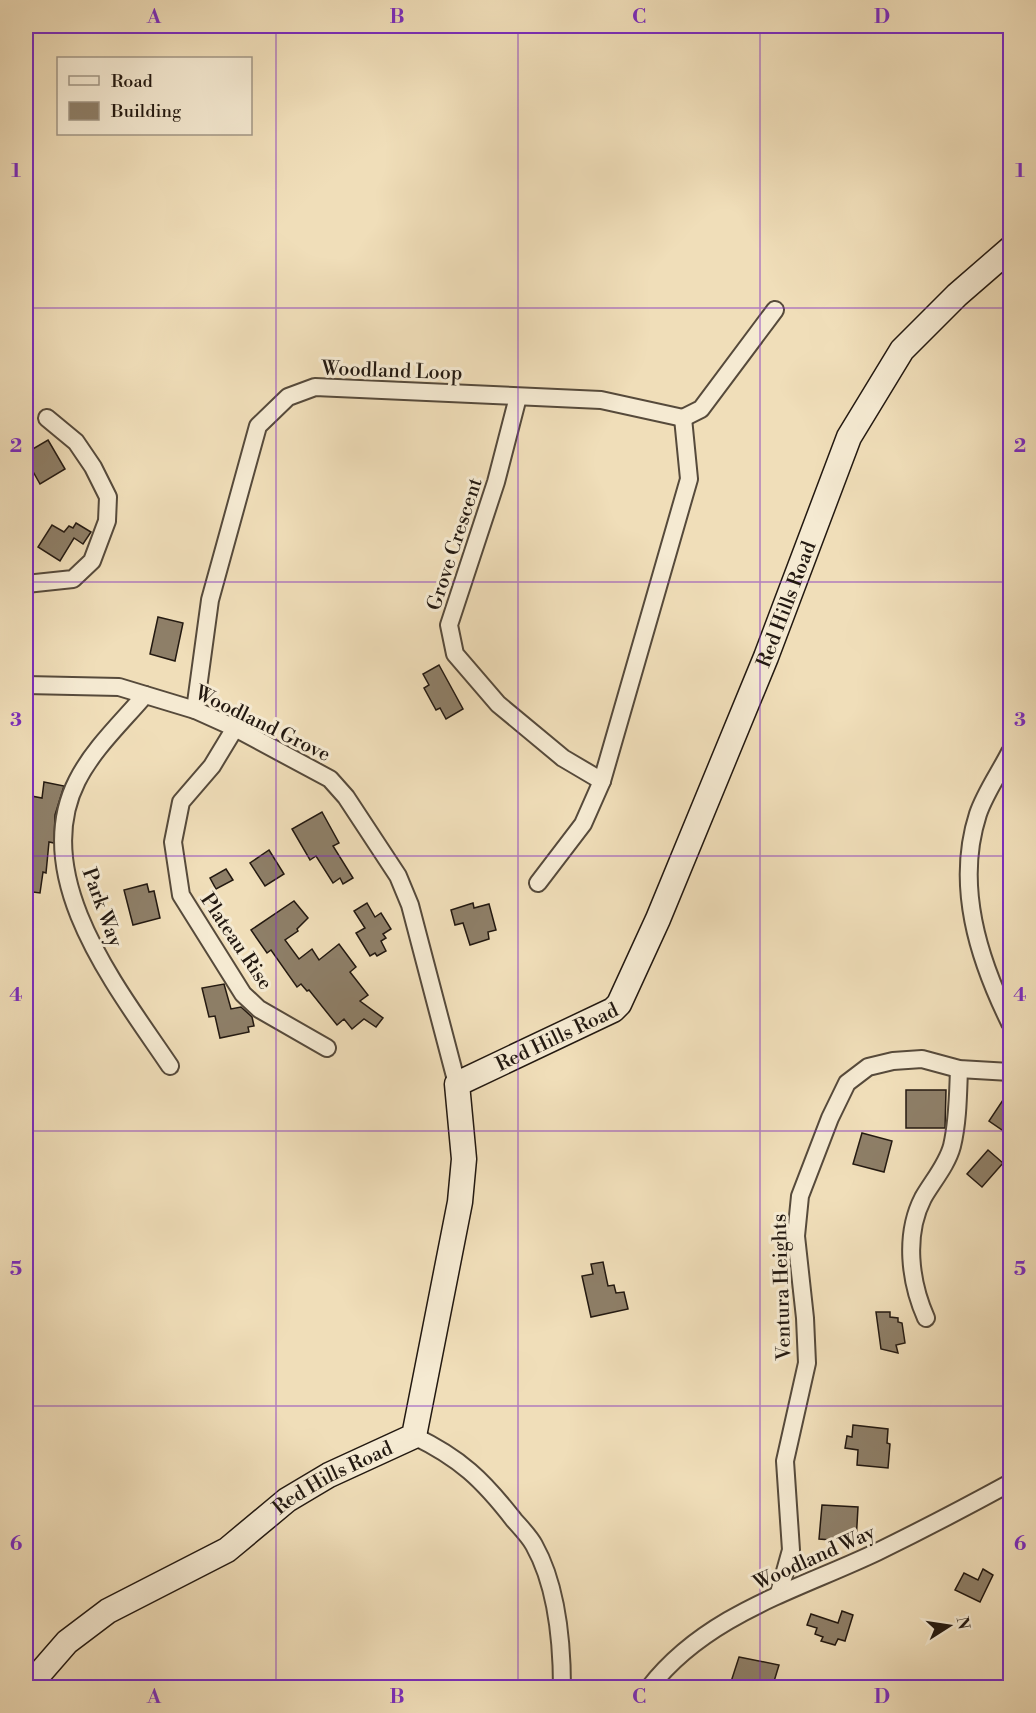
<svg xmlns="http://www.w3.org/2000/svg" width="1036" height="1713" font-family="'Libre Bodoni',serif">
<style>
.building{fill:#8e7f68;stroke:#231911;stroke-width:1.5}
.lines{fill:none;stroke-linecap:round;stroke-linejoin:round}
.street-casing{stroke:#564a3b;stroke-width:20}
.secondary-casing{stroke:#231911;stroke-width:27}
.street{stroke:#f5ead2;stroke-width:16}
.secondary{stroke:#f5ead2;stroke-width:24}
.grid{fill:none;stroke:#7b2cbf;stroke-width:1.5;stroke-opacity:0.55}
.labels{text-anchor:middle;stroke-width:6;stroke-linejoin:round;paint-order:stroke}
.street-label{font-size:20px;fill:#231911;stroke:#f5ead2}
.neatline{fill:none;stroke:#7b2cbf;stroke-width:2}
.grid-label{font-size:20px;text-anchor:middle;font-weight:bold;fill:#7b2cbf}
</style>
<rect width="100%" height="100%" fill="#f0deb9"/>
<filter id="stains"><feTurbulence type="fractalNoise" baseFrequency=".00333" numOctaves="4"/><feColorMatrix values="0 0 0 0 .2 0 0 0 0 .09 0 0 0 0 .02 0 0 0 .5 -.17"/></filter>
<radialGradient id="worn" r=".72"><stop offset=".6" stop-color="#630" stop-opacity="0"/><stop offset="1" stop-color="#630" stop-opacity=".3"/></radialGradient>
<g class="building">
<path d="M48,440L65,469L40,484L26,459V453Z"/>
<path d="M76,523L91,532L83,544L74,538L60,561L38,547L52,525L64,532L69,526L73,528Z"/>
<path d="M158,617L183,623L175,661L150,654Z"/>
<path d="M439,665L463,709L446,719L440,708L436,710L424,688L429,685L423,674Z"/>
<path d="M44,782L64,786L55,815L54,843L49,842L46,873L43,872L40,893L26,891V874H30L32,839L26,837V795L42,798Z"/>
<path d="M322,812L339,843L333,846L353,878L343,884L340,878L333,883L316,856L310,860L292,829Z"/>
<path d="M269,850L284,874L265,886L250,863Z"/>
<path d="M226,869L233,880L216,889L210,878Z"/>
<path d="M147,884L149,892L154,891L160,918L133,925L124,890Z"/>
<path d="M294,901L308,918L297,929L298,931L285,940L299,959L312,949L319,960L339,944L356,967L350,972L368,995L360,1001L383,1018L376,1027L364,1019L352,1029L344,1019L337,1025L309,990L307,991L301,984L297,987L271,950L267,953L251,930Z"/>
<path d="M367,903L375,917L381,913L391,929L383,934L386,938L381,941L386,951L377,956L375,953L370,956L356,933L365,928L354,911Z"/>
<path d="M473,903L474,908L489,904L496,930L488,932L489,939L470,945L463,923L455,925L451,910Z"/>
<path d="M224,984L231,1009L241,1007L252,1017L254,1026L248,1027L249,1032L220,1038L215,1016L209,1017L202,988Z"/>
<path d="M1011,1088V1136L989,1121Z"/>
<path d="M906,1090H946L945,1128H906Z"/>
<path d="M862,1133L892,1141L884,1172L853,1164Z"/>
<path d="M988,1150L1003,1163L982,1187L967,1174Z"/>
<path d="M603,1262L608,1286L614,1285L616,1293L624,1292L628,1309L591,1317L582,1276L593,1274L591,1264Z"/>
<path d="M876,1312H890V1317L898,1318V1322L902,1323L905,1343L896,1345L898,1353L881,1349Z"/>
<path d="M853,1425L888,1429L887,1443L890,1444L888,1468L857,1465L858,1450L845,1448L847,1436L852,1437Z"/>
<path d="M822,1505L858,1507L856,1542L819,1539Z"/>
<path d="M983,1569L993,1575L980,1602L955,1590L964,1573L978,1580Z"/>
<path d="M842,1611L853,1615L845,1641L838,1639L835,1645L821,1641L823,1637L815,1634L817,1628L807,1625L811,1614L838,1623Z"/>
<path d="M739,1657L779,1665L772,1688H729Z"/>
</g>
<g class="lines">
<defs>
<g id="street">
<path d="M518,397L496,482L449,625L455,654L498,704L563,758L602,781"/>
<path d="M683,418L701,409L775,310"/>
<path d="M26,584L73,579L92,561L107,521L108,497L93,467L76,442L47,418"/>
<path d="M26,685L119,687L195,710L235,728L330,779L346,797L398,876L410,905L457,1084"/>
<path d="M145,695C122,722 93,749 77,781C28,878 119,990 170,1066"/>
<path d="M195,710L210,600L258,426L288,397L315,387L601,400L683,418"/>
<path d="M235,728L212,766L181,802L173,842L181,895L243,994L259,1009L327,1048"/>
<path d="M1010,752C1000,772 985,793 978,814C955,885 978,958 1010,1023"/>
<path d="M538,883L583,824L602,781L689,479L683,418"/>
<path d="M926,1318C910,1282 904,1235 923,1198C932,1182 947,1165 952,1146C958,1121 958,1094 959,1069"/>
<path d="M414,1436C460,1458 483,1480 514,1520C521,1528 529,1536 534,1545C557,1586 562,1641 562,1688"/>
<path d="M779,1593L791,1550L785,1461L807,1363L805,1318L796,1236L800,1196L830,1118L847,1083L868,1067L893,1061L922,1059L959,1069L1010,1072"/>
<path d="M649,1688C706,1614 797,1590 877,1552C922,1530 966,1507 1010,1483"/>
</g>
<g id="secondary">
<path id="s1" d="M27,1688L67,1642L108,1611L227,1550L287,1500L329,1475L414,1436L460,1202L464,1159L457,1084L613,1010L619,1004L658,919L766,657L849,437L902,350L957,295L1010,249"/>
</g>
</defs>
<use href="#street" class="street-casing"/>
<use href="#secondary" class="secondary-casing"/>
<use href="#street" class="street"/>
<use href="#secondary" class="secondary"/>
</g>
<path class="grid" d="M276,26V1688M518,26V1688M760,26V1688M26,308H1010M26,582H1010M26,856H1010M26,1131H1010M26,1406H1010"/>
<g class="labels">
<g class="street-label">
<text transform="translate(392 370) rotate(2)" y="7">Woodland Loop</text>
<text transform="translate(454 544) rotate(-72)" y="7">Grove Crescent</text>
<text dy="7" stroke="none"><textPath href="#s1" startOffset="1438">Red Hills Road</textPath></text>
<text transform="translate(263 723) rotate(26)" y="7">Woodland Grove</text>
<text transform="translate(103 907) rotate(70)" y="7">Park Way</text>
<text transform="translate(237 941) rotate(56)" y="7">Plateau Rise</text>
<text dy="7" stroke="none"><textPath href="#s1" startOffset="934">Red Hills Road</textPath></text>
<text transform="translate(781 1287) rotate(-92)" y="7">Ventura Heights</text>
<text dy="7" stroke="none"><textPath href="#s1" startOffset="375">Red Hills Road</textPath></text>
<text transform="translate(814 1557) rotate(-24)" y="7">Woodland Way</text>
</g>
</g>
<rect width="1036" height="1713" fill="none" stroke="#f0deb9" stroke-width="66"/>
<rect x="57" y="57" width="195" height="78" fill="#f5ead2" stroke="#a19685" stroke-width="1.5"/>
<rect x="69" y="76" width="30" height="9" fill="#f5ead2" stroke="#a19685" stroke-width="1.5"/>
<text x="111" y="87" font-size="18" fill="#231911">Road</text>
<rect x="69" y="102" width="30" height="18" fill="#8e7f68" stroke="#a19685" stroke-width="1.5"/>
<text x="111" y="117" font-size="18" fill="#231911">Building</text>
<g transform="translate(949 1626) rotate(78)" stroke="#f5ead2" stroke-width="4.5" paint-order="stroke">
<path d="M0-4.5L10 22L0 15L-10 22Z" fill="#231911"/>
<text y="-9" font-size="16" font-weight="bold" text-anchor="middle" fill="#231911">N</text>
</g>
<rect x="33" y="33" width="970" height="1647" class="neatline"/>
<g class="grid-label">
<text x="154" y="23">A</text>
<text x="397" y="23">B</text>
<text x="639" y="23">C</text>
<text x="882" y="23">D</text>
<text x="16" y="177">1</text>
<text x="1020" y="177">1</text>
<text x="16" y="452">2</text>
<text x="1020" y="452">2</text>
<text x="16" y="726">3</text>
<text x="1020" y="726">3</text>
<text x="16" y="1001">4</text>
<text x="1020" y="1001">4</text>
<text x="16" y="1275">5</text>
<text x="1020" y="1275">5</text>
<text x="16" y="1550">6</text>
<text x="1020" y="1550">6</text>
<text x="154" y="1703">A</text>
<text x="397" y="1703">B</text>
<text x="639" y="1703">C</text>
<text x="882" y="1703">D</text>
</g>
<rect width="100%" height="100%" filter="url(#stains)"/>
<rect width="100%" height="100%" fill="url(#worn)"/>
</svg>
